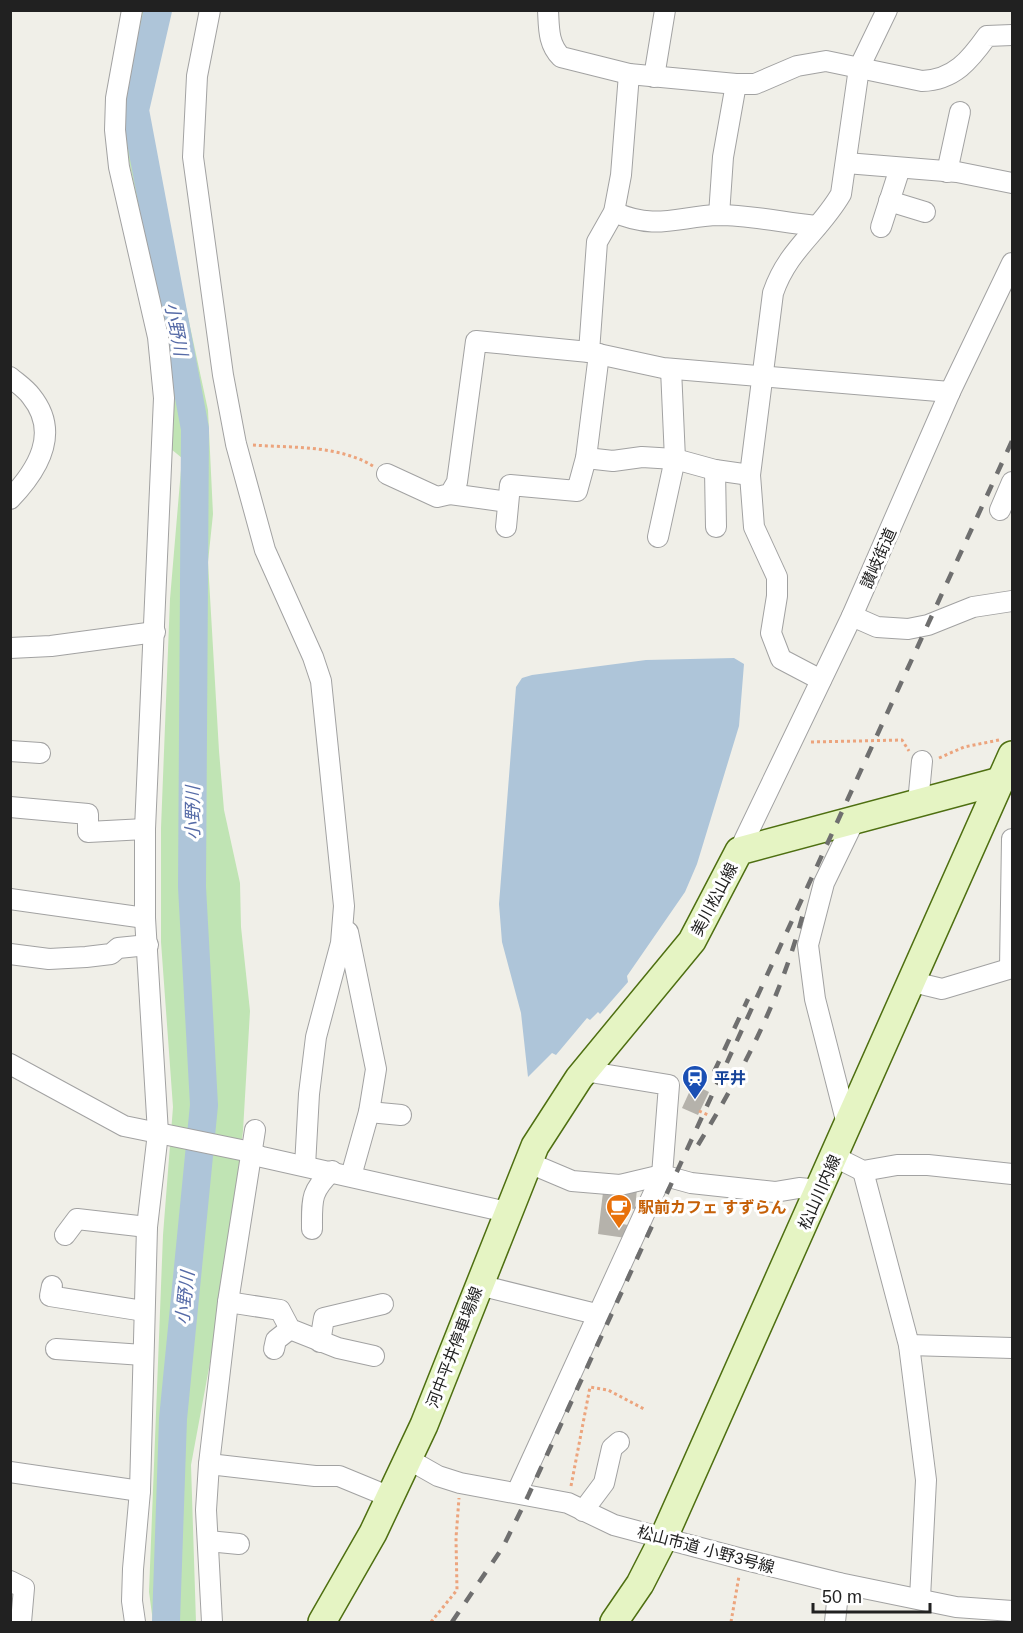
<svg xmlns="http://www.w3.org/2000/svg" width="1023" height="1633" font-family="Helvetica,'Noto Sans JP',sans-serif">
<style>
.grass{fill:#c0e4b4}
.water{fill:#aec5d9}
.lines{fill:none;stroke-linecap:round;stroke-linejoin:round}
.river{stroke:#aec5d9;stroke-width:28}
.building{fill:#b5b2ab}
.street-casing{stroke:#a2a2a2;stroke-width:22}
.secondary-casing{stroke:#4e6f11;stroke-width:30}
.path{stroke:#eca47d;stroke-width:3;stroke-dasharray:3 3;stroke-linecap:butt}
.street{stroke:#fff;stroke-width:20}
.secondary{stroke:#e5f4c3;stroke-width:27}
.rail{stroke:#6f6f6f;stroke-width:4.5;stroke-dasharray:12 12;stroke-linecap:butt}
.labels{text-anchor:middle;stroke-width:6;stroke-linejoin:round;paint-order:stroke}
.street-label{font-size:16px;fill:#212121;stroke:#fff}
.transit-label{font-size:16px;font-weight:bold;fill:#164399;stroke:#fff;text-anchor:start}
.food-label{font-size:16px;font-weight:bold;fill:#c56008;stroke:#fff;text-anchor:start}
.water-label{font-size:18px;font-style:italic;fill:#566ba7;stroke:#fff}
</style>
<rect width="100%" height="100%" fill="#f0efe8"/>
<path class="grass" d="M141,11H166L149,88L144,129L151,171L171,238L208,410L213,514L208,562L219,751L224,810L240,883L241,927L250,1011L243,1131L224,1287L191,1465L196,1622H153L149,1592L163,1235L173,1107L161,942V828L170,599L182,458L171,449L174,397L169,349L125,142L130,75Z"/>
<path class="water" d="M734,658L744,664L739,726L697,864L685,892L627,976L628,982L600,1014L598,1012L590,1020L587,1018L556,1055L552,1053L528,1077L521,1013L502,942L499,904L516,687L522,678L532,675L646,660Z"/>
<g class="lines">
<path class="river" d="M158,10L135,110L195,429L192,887L204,1105L173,1419L166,1622"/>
</g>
<g class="building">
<path d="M693,1084L709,1092L698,1115L682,1108Z"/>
<path d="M604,1184L637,1189L635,1209L619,1207L617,1223L628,1225L626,1238L598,1234Z"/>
</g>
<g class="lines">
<defs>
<g id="street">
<path d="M132,10L116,98L115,130L119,167L158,337L164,398L145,829V918L158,1133L147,1227L140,1491L133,1569L132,1601L135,1622"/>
<path d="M210,10L197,76L193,157L223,375L236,444L265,550L313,657L321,681L344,906L341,943L316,1037L309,1094L305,1166"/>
<path d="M548,10C549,28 548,44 561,57L629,74L736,84H755L797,66L826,61L922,81C954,80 970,60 987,36L1012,35"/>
<path d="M654,77L665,10"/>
<path d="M846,163L957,172L1012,183"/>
<path d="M947,172L960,112"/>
<path d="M889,201L925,212"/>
<path d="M614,212C656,231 679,216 719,215C751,215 785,223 817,226"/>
<path d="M719,215L723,157L736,84"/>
<path d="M881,227L900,168"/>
<path d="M589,352L597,242L614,212L621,175L629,74"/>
<path d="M10,377C17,383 26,389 31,396C61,433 37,471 10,499"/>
<path d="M586,458L613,461L642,457L675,459L715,470L750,475"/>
<path d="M715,470L716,527"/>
<path d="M387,474L437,497L450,494L457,482L476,341L589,352L663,368L950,392"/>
<path d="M450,494L508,502"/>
<path d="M1000,510L1012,482"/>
<path d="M506,527L510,485L577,491L586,458L599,354"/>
<path d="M658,537L675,459L671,369"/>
<path d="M852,616L877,627L908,629L928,625L973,607L1012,601"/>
<path d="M10,648L51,646L155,632"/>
<path d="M821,680L781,659L771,633L777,596V577L754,527L750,475L773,293C788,249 819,232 841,194L859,68L887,10"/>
<path d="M10,751L40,753"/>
<path d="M918,803L922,761"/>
<path d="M10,807L88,814V832L145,829"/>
<path d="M739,851L852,616L950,392L1012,263"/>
<path d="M10,899L145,918"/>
<path d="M348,932L376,1069L369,1112L351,1176"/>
<path d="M10,954L49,959L86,957L111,954L118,948L148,945"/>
<path d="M1010,968L1012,839"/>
<path d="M913,982L942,989L1012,968"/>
<path d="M10,1064L124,1126L246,1151L262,1157L507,1212"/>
<path d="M369,1112L401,1115"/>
<path d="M848,1128L815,999L808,945L824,883L855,819"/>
<path d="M835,1157L863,1171L897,1165H928L1012,1174"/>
<path d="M527,1162L572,1181L620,1185L662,1175L691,1183L775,1192L799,1188L820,1190"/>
<path d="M863,1171L909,1345L926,1480L920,1598"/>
<path d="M312,1229C312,1200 310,1192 332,1171"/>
<path d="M65,1235L77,1219L147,1227"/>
<path d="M479,1285L600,1315"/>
<path d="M52,1286L50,1296L144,1311"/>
<path d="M228,1302L280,1310L290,1329L338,1348L374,1356"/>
<path d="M320,1342L324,1318L383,1304"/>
<path d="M909,1345L1012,1348"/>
<path d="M56,1349L143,1355"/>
<path d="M274,1349L276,1340L290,1329"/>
<path d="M408,1459L438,1476L460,1483L568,1503L614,1525L742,1559L839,1583L956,1607L1012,1611"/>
<path d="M209,1464L315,1476H339L390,1497"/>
<path d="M10,1472L140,1491"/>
<path d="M517,1492L662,1175L669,1085L584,1071"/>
<path d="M583,1511L604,1483L612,1448L619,1442"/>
<path d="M208,1541L239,1544"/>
<path d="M10,1581L24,1588L21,1622"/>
<path d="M212,1622L206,1510L209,1464L228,1302L255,1130"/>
<path d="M835,1622L839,1583"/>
</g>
<g id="secondary">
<path d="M322,1622L373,1533L424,1425L535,1146L579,1078L692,941L739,851L1000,781"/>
<path d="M614,1622L640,1584L663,1539L1012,755"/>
</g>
</defs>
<use href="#street" class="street-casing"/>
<use href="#secondary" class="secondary-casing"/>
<g class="path">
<path d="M253,445C293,448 338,445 373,466"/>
<path d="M811,742L902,740L909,751"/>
<path d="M939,758L964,747L999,740"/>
<path d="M699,1111L708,1115"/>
<path d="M571,1486L590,1387L608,1390L646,1410"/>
<path d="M431,1622L457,1590L456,1538L459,1498"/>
<path d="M731,1622L739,1576"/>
</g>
<use href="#street" class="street"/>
<use href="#secondary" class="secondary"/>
<g class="rail">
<path d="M714,1072L748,999"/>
<path d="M698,1145C744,1069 780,1000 803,914"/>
<path d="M452,1622L503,1547L529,1494L1012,441"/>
</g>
</g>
<defs>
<symbol id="station-pin" viewBox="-11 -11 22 30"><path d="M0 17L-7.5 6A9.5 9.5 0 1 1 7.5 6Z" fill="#1a4fb4" stroke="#fff"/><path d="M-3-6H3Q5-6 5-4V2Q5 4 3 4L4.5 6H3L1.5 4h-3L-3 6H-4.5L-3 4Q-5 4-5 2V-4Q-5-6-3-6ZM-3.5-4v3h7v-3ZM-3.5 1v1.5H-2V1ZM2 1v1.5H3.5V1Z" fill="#fff"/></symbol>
<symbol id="cafe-pin" viewBox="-11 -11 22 30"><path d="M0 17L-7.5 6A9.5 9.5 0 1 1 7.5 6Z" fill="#e8710a" stroke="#fff"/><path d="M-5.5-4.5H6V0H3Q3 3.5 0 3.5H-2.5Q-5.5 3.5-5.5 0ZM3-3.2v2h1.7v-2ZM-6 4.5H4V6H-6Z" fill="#fff"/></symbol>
</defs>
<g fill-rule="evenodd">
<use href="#station-pin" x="680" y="1063" width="30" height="40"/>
<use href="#cafe-pin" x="604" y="1192" width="30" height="40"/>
</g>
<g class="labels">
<g class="street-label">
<text transform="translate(878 558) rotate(-66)" y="6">讃岐街道</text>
<text transform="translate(714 899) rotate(-62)" y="6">美川松山線</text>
<text transform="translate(819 1192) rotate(-66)" y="6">松山川内線</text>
<text transform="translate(454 1347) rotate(-69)" y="6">河中平井停車場線</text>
<text transform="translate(706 1549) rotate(15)" y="6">松山市道 小野3号線</text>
</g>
<g class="transit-label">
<text x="714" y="1084">平井</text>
</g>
<g class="food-label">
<text x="638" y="1213">駅前カフェ すずらん</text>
</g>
<g class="water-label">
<text transform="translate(176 329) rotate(79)" y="6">小野川</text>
<text transform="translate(193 813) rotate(-90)" y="6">小野川</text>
<text transform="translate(185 1298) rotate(-84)" y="6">小野川</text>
</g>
</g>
<rect width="1023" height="1633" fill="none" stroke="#212121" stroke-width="24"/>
<path d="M813 1603v9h117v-9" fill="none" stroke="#212121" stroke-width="3"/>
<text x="822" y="1603" font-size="18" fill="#212121" stroke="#ffffff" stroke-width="4.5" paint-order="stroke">50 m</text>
</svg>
